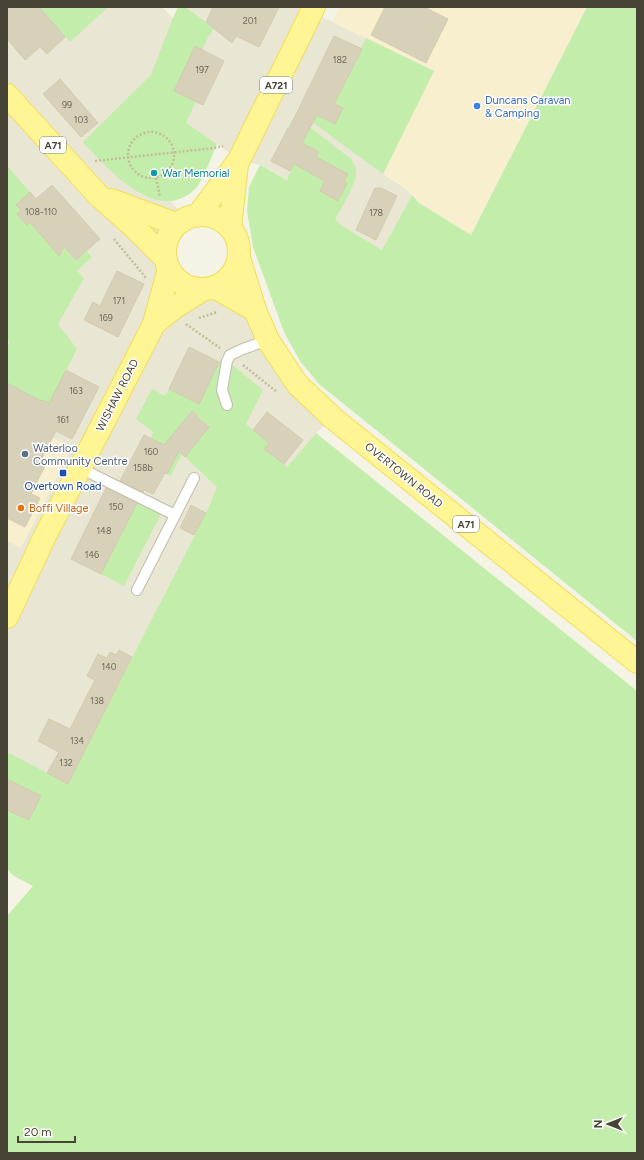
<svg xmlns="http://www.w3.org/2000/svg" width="644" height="1160" font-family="Figtree,sans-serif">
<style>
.residential{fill:#e9e6d4}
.commercial{fill:#f8efcf}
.green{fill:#c3edab}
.building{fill:#d7d1ba;stroke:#d3cbad}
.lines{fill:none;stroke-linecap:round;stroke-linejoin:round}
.lane-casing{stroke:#c1bda8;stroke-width:12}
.primary-casing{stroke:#efde5a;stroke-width:24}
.path{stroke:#c4bd97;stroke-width:2.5;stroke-dasharray:2 2;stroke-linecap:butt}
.lane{stroke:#fff;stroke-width:10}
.primary{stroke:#fff595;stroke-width:22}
.shop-dot{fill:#3f7fe0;stroke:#fff;stroke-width:1.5}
.culture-dot{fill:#0f9aa8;stroke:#fff;stroke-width:1.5}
.service-dot{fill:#5c6f8a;stroke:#fff;stroke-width:1.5}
.transit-dot{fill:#1a4fb4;stroke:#fff;stroke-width:1.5}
.food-dot{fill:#e8710a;stroke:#fff;stroke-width:1.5}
.labels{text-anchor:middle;stroke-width:3;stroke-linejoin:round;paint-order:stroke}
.number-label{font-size:9px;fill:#6c6756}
.shield{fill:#fff;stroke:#7f7c72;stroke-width:1}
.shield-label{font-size:10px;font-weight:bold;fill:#484435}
.shop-label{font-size:11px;fill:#366cbe;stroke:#fff;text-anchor:start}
.culture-label{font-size:11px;fill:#0d838f;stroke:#fff;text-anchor:start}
.street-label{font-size:11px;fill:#484435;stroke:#fff}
.service-label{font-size:11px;fill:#4e5e75;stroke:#fff;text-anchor:start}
.transit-label{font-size:11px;fill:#164399;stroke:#fff}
.food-label{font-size:11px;fill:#c56008;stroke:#fff;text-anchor:start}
</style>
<rect width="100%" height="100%" fill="#f5f3e6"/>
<path class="residential" d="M7,7H162L173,18L178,7H314L312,12L434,71L383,174L406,189L412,195L382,250L341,225L286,179L260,165L239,160L217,144L197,187L184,197L171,202L186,218L169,234L165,246L154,323L204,289L255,310L334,419L316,433L287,467L217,487L206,513L159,605L149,665L14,876L7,869Z"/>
<g class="commercial">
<path d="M339,7H587L471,235L419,203L406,189L383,174L434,71L332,22Z"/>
<path d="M7,413L72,448L21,548L7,541Z"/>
</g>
<g class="green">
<path d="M24,7H108L70,42L40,8Z"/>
<path d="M178,7H185L214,28L208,37L202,50L195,47L174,90L196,101L186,123L217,144C213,153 202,183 196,188C158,227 108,169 83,142L151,75L173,18Z"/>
<path d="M587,7H637V641L319,384L300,361L284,332L253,247L247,211L249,187L260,165L287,180L294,164L309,171L319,152L302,143L305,137L288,128L293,118L311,128L351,159C353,163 356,166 356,171C358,181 341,209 335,219L341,225L382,250L412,195L419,203L471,235Z"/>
<path d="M366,38L434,71L383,174L297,111L300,106L335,124L343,108L325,99L329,78L316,72L318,70L345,83Z"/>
<path d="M7,166L30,192L16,205L21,210L17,214L26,225L30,222L62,244L75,260L86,251L92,257L77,271L84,278L58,324L77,349L49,403L42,400L36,411L7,413V346L10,342L7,340Z"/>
<path d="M223,357L263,390L246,424L269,443L265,449L287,467L316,433L637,691V1153H7V916L33,886L14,876L7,869V815L9,811L29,820L40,796L7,779V757L9,753L68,784L206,513L217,487L185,457L209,426L191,412L167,442L182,454L171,476L167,474L169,448L151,438L153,432L136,419L152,389L165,396L169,389L199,403L219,362Z"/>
<path d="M137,502L161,514L124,586L101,574Z"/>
</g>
<g class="building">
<path d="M7,7H39L65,37L47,54L40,47L25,60L7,39Z"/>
<path d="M213,7H279L259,47L236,36L232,43L206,22Z"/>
<path d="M385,7H424L448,19L426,63L371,35Z"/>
<path d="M334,36L362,49L334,104L343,108L335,124L317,115L302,143L319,152L316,157L348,174L344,181L347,183L338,201L320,191L325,181L294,164L290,171L271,161L288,128L289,129Z"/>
<path d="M195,46L224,61L203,105L174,91Z"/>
<path d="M60,79L98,123L81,137L43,94Z"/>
<path d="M52,185L100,239L76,260L64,246L59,256L30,222L27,225L17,214L21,210L16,205L30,192L36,199Z"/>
<path d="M375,188H381L397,196L376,240L356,230Z"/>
<path d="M117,271L144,284L118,337L84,320L93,302L100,306Z"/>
<path d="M189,347L219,362L199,404L169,389Z"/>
<path d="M66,370L99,387L72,439L56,431L42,458L48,460L31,494L40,498L25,527L7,518V383L41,401L42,400L49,403Z"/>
<path d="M192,411L197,415L196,416L209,427L185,457L179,451L167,474L165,473L153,494L144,490L143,492L120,481L144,435L164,445Z"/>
<path d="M267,412L303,440L284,464L264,449L269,443L253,430Z"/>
<path d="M106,488L137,503L101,574L71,559Z"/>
<path d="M191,505L206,513L194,535L180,528Z"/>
<path d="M119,650L132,657L68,784L47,773L59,752L38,741L49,719L70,729L95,680L87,676L98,654L107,658L110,652L116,655Z"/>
<path d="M7,779L41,796L29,820L7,810Z"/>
</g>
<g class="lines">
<defs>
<g id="lane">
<path d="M227,405L222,390L227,361L230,355L243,349L268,340"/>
<path d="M80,468L175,515"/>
<path d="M137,590L194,478"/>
</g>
<g id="primary">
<path d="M7,95L99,196L135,228L165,258"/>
<path d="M111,200L176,224"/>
<path d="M199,214L239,160L314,7"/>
<circle cx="202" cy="252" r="37"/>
<path d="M230,227L237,164"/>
<path d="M239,258L255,310L268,340L297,384L334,419L637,662"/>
<path d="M214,287L255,310"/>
<path d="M154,324L175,307L204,289"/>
<path d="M7,617L45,536L154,324L169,269"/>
</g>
</defs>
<use href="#lane" class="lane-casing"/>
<use href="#primary" class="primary-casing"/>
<g class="path">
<circle cx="151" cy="155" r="23"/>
<path d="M95,161L214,148L223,146"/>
<path d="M156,178L160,197"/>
<path d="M114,239L146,278"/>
<path d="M199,318L217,312"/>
<path d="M186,324L220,348"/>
<path d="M243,365L277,392"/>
</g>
<use href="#lane" class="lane"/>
<use href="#primary" class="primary"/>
</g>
<circle class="shop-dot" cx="477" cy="106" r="4"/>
<circle class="culture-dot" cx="154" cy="173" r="4"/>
<circle class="service-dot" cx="25" cy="454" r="4"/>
<rect class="transit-dot" x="59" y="469" width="8" height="8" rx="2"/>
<circle class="food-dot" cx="21" cy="508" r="4"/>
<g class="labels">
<g class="number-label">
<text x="250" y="24">201</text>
<text x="340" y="63">182</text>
<text x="202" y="73">197</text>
<text x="67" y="108">99</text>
<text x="81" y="123">103</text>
<text x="41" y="215">108-110</text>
<text x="376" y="216">178</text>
<text x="119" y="304">171</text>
<text x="106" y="321">169</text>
<text x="76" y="394">163</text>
<text x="63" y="423">161</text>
<text x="151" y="455">160</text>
<text x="143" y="471">158b</text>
<text x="116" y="510">150</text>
<text x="104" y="534">148</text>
<text x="92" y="558">146</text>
<text x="109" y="670">140</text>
<text x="97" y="704">138</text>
<text x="77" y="744">134</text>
<text x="66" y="766">132</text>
</g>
<g class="shield">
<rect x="260" y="77" width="32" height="16" rx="3"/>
<rect x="40" y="137" width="26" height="16" rx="3"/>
<rect x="453" y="516" width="26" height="16" rx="3"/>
</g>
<g class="shield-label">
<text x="276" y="89">A721</text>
<text x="53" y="149">A71</text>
<text x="466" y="528">A71</text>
</g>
<g class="shop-label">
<text x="485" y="104">Duncans Caravan<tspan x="485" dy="13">&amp; Camping</tspan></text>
</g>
<g class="culture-label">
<text x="162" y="177">War Memorial</text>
</g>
<g class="street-label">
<text transform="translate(117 395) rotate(-63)" y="4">WISHAW ROAD</text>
<text transform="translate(404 475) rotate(39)" y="4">OVERTOWN ROAD</text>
</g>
<g class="service-label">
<text x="33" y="452">Waterloo<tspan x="33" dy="13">Community Centre</tspan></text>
</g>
<g class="transit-label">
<text x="63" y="490">Overtown Road</text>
</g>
<g class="food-label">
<text x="29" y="512">Boffi Village</text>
</g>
</g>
<rect width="644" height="1160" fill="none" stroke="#484435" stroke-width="16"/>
<g transform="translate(608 1124) rotate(270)" stroke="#ffffff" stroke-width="3" paint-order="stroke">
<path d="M0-3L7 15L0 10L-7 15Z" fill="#484435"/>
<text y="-6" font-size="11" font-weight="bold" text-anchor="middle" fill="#484435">N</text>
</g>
<path d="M18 1136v6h57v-6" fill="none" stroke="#484435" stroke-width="2"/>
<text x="24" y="1136" font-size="12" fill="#484435" stroke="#ffffff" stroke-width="3" paint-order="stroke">20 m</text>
</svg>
